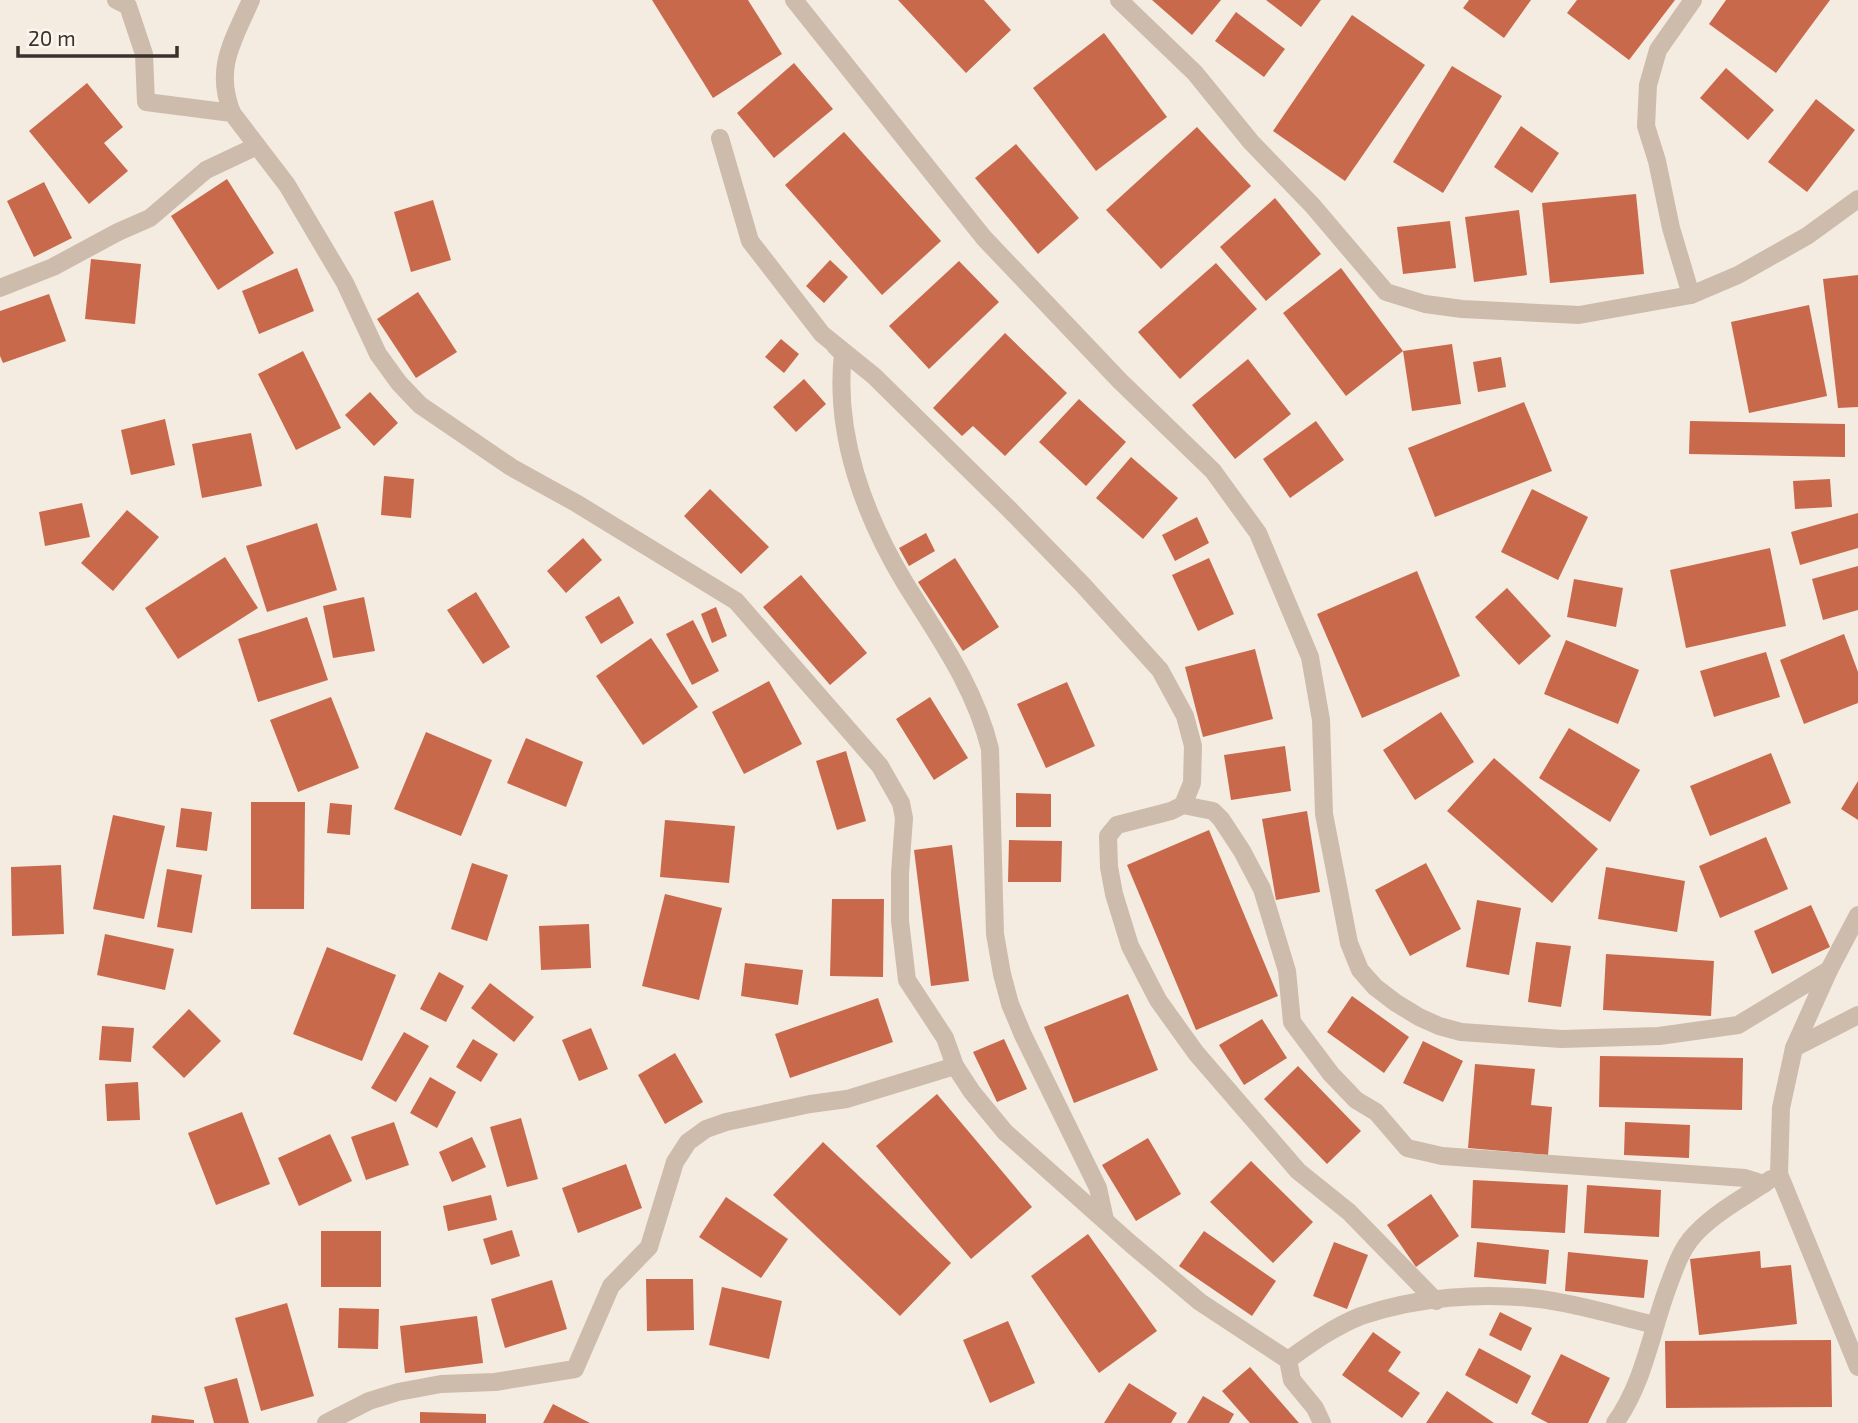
<svg xmlns="http://www.w3.org/2000/svg" width="1858" height="1423" font-family="'Exo 2',sans-serif">
<style>
.building{fill:#c8694b}
.lines{fill:none;stroke-linecap:round;stroke-linejoin:round}
.minor{stroke:#cdbbac;stroke-width:18}
</style>
<rect width="100%" height="100%" fill="#f4ebe1"/>
<g class="building">
<path d="M652,0H748L782,54L713,98Z"/>
<path d="M898,0H984L1011,30L966,73Z"/>
<path d="M1152,0H1221L1192,35Z"/>
<path d="M1266,0H1321L1301,27Z"/>
<path d="M1469,0H1531L1504,38L1463,8Z"/>
<path d="M1577,0H1675L1629,60L1567,13Z"/>
<path d="M1726,0H1830L1776,73L1709,24Z"/>
<path d="M1236,12L1285,49L1264,77L1215,41Z"/>
<path d="M1352,15L1425,65L1345,181L1273,131Z"/>
<path d="M1104,33L1167,117L1096,171L1033,88Z"/>
<path d="M794,63L833,109L774,158L737,113Z"/>
<path d="M1452,66L1502,96L1443,193L1393,162Z"/>
<path d="M1726,68L1774,110L1748,140L1700,98Z"/>
<path d="M87,83L123,127L104,143L128,171L89,204L29,131Z"/>
<path d="M1816,99L1855,130L1807,192L1768,162Z"/>
<path d="M1521,126L1559,153L1532,193L1494,167Z"/>
<path d="M1197,127L1251,186L1161,269L1106,210Z"/>
<path d="M844,132L941,241L882,295L785,185Z"/>
<path d="M1016,144L1079,218L1038,254L975,178Z"/>
<path d="M227,179L274,253L218,290L171,216Z"/>
<path d="M44,182L72,238L34,257L7,201Z"/>
<path d="M1636,194L1644,274L1550,283L1542,203Z"/>
<path d="M1275,198L1321,254L1266,301L1220,247Z"/>
<path d="M433,200L451,260L411,272L394,212Z"/>
<path d="M1519,210L1527,275L1474,282L1465,217Z"/>
<path d="M1450,221L1456,268L1403,274L1397,227Z"/>
<path d="M91,259L141,264L135,324L85,319Z"/>
<path d="M830,260L848,277L824,303L806,286Z"/>
<path d="M959,261L999,302L929,369L889,326Z"/>
<path d="M1216,263L1257,309L1180,379L1138,332Z"/>
<path d="M297,268L314,311L259,334L242,291Z"/>
<path d="M1341,268L1403,351L1346,396L1283,313Z"/>
<path d="M1858,275V407L1838,408L1823,279Z"/>
<path d="M418,292L457,352L416,378L377,319Z"/>
<path d="M49,294L66,341L3,363L0,356V311Z"/>
<path d="M1809,305L1827,396L1749,413L1731,322Z"/>
<path d="M1005,333L1067,393L1005,456L973,426L962,436L933,408Z"/>
<path d="M781,339L799,354L784,373L765,357Z"/>
<path d="M1452,344L1461,404L1412,411L1403,351Z"/>
<path d="M303,351L341,428L296,450L258,374Z"/>
<path d="M1501,357L1506,387L1478,392L1473,362Z"/>
<path d="M1248,359L1291,414L1235,459L1192,405Z"/>
<path d="M804,379L826,404L796,432L773,407Z"/>
<path d="M370,392L398,423L374,446L345,415Z"/>
<path d="M1079,399L1126,442L1086,486L1039,442Z"/>
<path d="M1524,402L1552,471L1435,517L1408,448Z"/>
<path d="M165,419L175,465L131,475L121,430Z"/>
<path d="M1316,421L1344,460L1290,498L1263,459Z"/>
<path d="M1690,421L1845,424V457L1689,454Z"/>
<path d="M251,433L262,486L202,498L192,444Z"/>
<path d="M1131,457L1178,498L1143,539L1096,498Z"/>
<path d="M384,476L414,479L411,518L381,515Z"/>
<path d="M1830,479L1832,507L1795,509L1793,481Z"/>
<path d="M710,489L769,547L741,574L684,516Z"/>
<path d="M1532,489L1588,517L1558,580L1501,552Z"/>
<path d="M82,503L90,537L45,546L39,512Z"/>
<path d="M127,510L159,537L113,591L81,563Z"/>
<path d="M1858,513V548L1800,565L1791,532Z"/>
<path d="M1197,517L1209,543L1175,561L1162,535Z"/>
<path d="M317,523L337,590L267,612L246,546Z"/>
<path d="M926,533L935,551L909,566L899,548Z"/>
<path d="M583,538L602,560L566,593L547,571Z"/>
<path d="M1770,548L1786,626L1686,648L1670,570Z"/>
<path d="M225,557L258,608L178,659L145,608Z"/>
<path d="M955,558L999,627L963,651L918,582Z"/>
<path d="M1209,558L1234,614L1198,631L1172,575Z"/>
<path d="M1858,566V610L1823,620L1812,579Z"/>
<path d="M1417,571L1460,676L1362,718L1317,614Z"/>
<path d="M801,575L867,653L830,685L763,607Z"/>
<path d="M1574,579L1623,588L1616,627L1567,617Z"/>
<path d="M1507,588L1551,636L1519,665L1475,617Z"/>
<path d="M476,592L510,647L483,664L447,610Z"/>
<path d="M619,596L634,623L601,644L585,617Z"/>
<path d="M364,597L375,651L333,658L323,606Z"/>
<path d="M716,607L727,636L712,643L701,614Z"/>
<path d="M307,617L328,680L258,702L238,639Z"/>
<path d="M693,620L719,671L692,685L666,634Z"/>
<path d="M1844,634L1858,672V703L1804,724L1780,660Z"/>
<path d="M651,638L698,707L643,745L596,676Z"/>
<path d="M1566,640L1639,670L1618,724L1544,694Z"/>
<path d="M1255,649L1273,719L1203,737L1185,667Z"/>
<path d="M1766,652L1780,697L1714,717L1700,671Z"/>
<path d="M769,681L802,744L744,774L712,712Z"/>
<path d="M1067,682L1095,746L1046,768L1017,704Z"/>
<path d="M331,697L359,768L298,792L270,720Z"/>
<path d="M930,697L968,758L934,780L896,719Z"/>
<path d="M1441,712L1474,762L1415,800L1383,750Z"/>
<path d="M1569,728L1640,770L1610,822L1539,778Z"/>
<path d="M426,732L492,760L461,836L394,809Z"/>
<path d="M526,738L583,762L566,807L507,783Z"/>
<path d="M1285,746L1291,791L1231,800L1224,755Z"/>
<path d="M846,751L866,821L837,830L816,761Z"/>
<path d="M1771,753L1791,803L1710,836L1690,786Z"/>
<path d="M1494,758L1598,849L1552,903L1447,811Z"/>
<path d="M1858,781V820L1841,809Z"/>
<path d="M1016,793L1051,794V827H1016Z"/>
<path d="M251,802H305L304,909H251Z"/>
<path d="M330,803L352,805L350,835L327,833Z"/>
<path d="M181,808L212,812L207,851L176,847Z"/>
<path d="M1307,811L1320,892L1276,900L1262,819Z"/>
<path d="M113,815L165,826L144,919L93,909Z"/>
<path d="M665,820L735,826L729,883L660,877Z"/>
<path d="M1209,830L1278,996L1196,1030L1127,865Z"/>
<path d="M1766,837L1788,889L1720,918L1699,866Z"/>
<path d="M1009,840L1062,841L1061,882H1008Z"/>
<path d="M952,845L969,981L931,986L914,850Z"/>
<path d="M472,863L508,875L487,941L451,929Z"/>
<path d="M1426,863L1461,929L1410,956L1375,890Z"/>
<path d="M61,865L64,934L12,936L11,867Z"/>
<path d="M1606,867L1685,881L1677,932L1598,919Z"/>
<path d="M167,869L202,875L192,933L157,927Z"/>
<path d="M665,894L722,908L699,1000L642,986Z"/>
<path d="M832,899H884L883,977L830,976Z"/>
<path d="M1477,900L1521,908L1509,975L1466,967Z"/>
<path d="M1811,905L1830,947L1772,974L1754,931Z"/>
<path d="M589,924L591,968L541,970L539,926Z"/>
<path d="M105,934L174,949L165,990L97,975Z"/>
<path d="M1536,942L1571,946L1561,1007L1528,1002Z"/>
<path d="M327,947L396,975L362,1061L293,1034Z"/>
<path d="M1606,954L1714,961L1711,1016L1603,1010Z"/>
<path d="M745,963L803,970L798,1005L741,996Z"/>
<path d="M439,972L464,986L446,1022L420,1009Z"/>
<path d="M490,983L534,1017L514,1042L471,1008Z"/>
<path d="M1128,994L1158,1070L1074,1103L1044,1027Z"/>
<path d="M1352,996L1409,1037L1384,1073L1327,1032Z"/>
<path d="M878,998L893,1042L790,1078L775,1034Z"/>
<path d="M189,1009L221,1041L184,1078L152,1047Z"/>
<path d="M1262,1019L1287,1058L1244,1085L1219,1045Z"/>
<path d="M102,1026L134,1028L131,1062L99,1060Z"/>
<path d="M591,1028L608,1069L579,1081L562,1040Z"/>
<path d="M404,1032L429,1046L396,1102L371,1088Z"/>
<path d="M473,1039L498,1054L481,1082L456,1067Z"/>
<path d="M1004,1039L1027,1089L997,1102L973,1052Z"/>
<path d="M1423,1041L1463,1061L1443,1102L1403,1083Z"/>
<path d="M675,1053L703,1102L665,1124L638,1075Z"/>
<path d="M1600,1056L1743,1058L1742,1110L1599,1107Z"/>
<path d="M1475,1064L1535,1069L1531,1105L1552,1107L1548,1155L1468,1148Z"/>
<path d="M1298,1066L1361,1131L1327,1164L1264,1099Z"/>
<path d="M430,1077L456,1092L437,1128L410,1113Z"/>
<path d="M138,1082L140,1120L107,1121L105,1084Z"/>
<path d="M937,1094L1032,1207L971,1259L876,1146Z"/>
<path d="M242,1112L270,1184L216,1205L188,1133Z"/>
<path d="M521,1118L538,1179L507,1187L490,1127Z"/>
<path d="M394,1122L409,1165L366,1180L351,1137Z"/>
<path d="M1625,1122L1690,1125L1689,1158L1624,1155Z"/>
<path d="M330,1134L352,1181L299,1206L278,1158Z"/>
<path d="M472,1137L486,1167L452,1182L439,1152Z"/>
<path d="M1148,1138L1181,1194L1136,1221L1102,1165Z"/>
<path d="M823,1142L951,1263L900,1316L773,1195Z"/>
<path d="M1251,1161L1313,1222L1273,1263L1210,1202Z"/>
<path d="M626,1164L642,1208L578,1233L562,1188Z"/>
<path d="M1473,1180L1568,1185L1565,1233L1471,1228Z"/>
<path d="M1587,1185L1661,1190L1659,1237L1584,1233Z"/>
<path d="M1431,1194L1459,1236L1416,1267L1387,1225Z"/>
<path d="M491,1195L497,1220L448,1231L443,1206Z"/>
<path d="M726,1197L788,1239L761,1278L699,1237Z"/>
<path d="M512,1230L520,1256L491,1265L483,1239Z"/>
<rect x="321" y="1231" width="60" height="56"/>
<path d="M1204,1231L1276,1281L1252,1316L1179,1266Z"/>
<path d="M1088,1234L1157,1331L1099,1373L1031,1276Z"/>
<path d="M1334,1242L1368,1255L1347,1309L1313,1296Z"/>
<path d="M1477,1242L1549,1250L1546,1284L1474,1277Z"/>
<path d="M1760,1251L1761,1268L1791,1265L1797,1324L1699,1335L1690,1259Z"/>
<path d="M1568,1252L1648,1260L1644,1298L1565,1291Z"/>
<path d="M646,1279H693L694,1330L647,1331Z"/>
<path d="M552,1280L567,1329L505,1348L491,1299Z"/>
<path d="M722,1287L782,1301L769,1359L709,1345Z"/>
<path d="M287,1303L314,1396L261,1411L235,1318Z"/>
<path d="M339,1308L379,1309L378,1349L338,1348Z"/>
<path d="M1500,1312L1532,1328L1521,1351L1489,1335Z"/>
<path d="M477,1316L483,1363L405,1373L400,1326Z"/>
<path d="M1008,1321L1035,1383L990,1403L963,1340Z"/>
<path d="M1373,1332L1401,1352L1388,1371L1420,1393L1402,1418L1342,1375Z"/>
<path d="M1831,1340L1832,1407L1666,1408L1665,1341Z"/>
<path d="M1479,1348L1531,1376L1517,1404L1465,1375Z"/>
<path d="M1561,1354L1610,1378L1588,1423H1548L1531,1414Z"/>
<path d="M1250,1367L1299,1423H1250L1222,1391Z"/>
<path d="M237,1378L249,1423H214L204,1387Z"/>
<path d="M1129,1383L1177,1413L1171,1423H1104Z"/>
<path d="M1447,1391L1494,1423H1426Z"/>
<path d="M1203,1396L1234,1414L1229,1423H1187Z"/>
<path d="M553,1404L590,1423H543Z"/>
<path d="M420,1412L486,1414V1423H420Z"/>
<path d="M152,1415L194,1420V1423H151Z"/>
</g>
<g class="lines">
<g class="minor">
<path d="M116,0L128,6L144,54L146,102L232,113L287,185L345,283L378,354L399,383L420,405L511,467L576,503L736,601L880,766L901,803L904,818L900,873V921L907,980L945,1038L955,1066L972,1092L1005,1132L1131,1244L1200,1302L1288,1360L1292,1380L1315,1408L1322,1423"/>
<path d="M794,0L984,238L1120,381L1213,471L1258,533L1310,657L1321,720L1324,814L1349,943L1360,970L1375,987L1396,1003L1419,1017L1439,1026L1461,1032L1562,1039L1659,1036L1738,1025L1829,970"/>
<path d="M1119,0L1195,73L1251,142L1312,205L1386,292L1425,304L1462,309L1579,315L1691,295L1738,275L1807,236L1858,199"/>
<path d="M232,113C214,68 233,41 251,0"/>
<path d="M720,138L750,241L822,334L874,376L1010,510L1083,585L1160,670L1185,716L1193,746L1192,783L1183,805L1171,811L1117,825L1108,836L1109,867L1114,894L1130,946L1158,1000L1196,1053L1298,1171L1349,1212L1436,1301"/>
<path d="M0,288L53,267L118,232L150,218L206,170L257,146"/>
<path d="M1691,295L1671,228L1657,161L1646,126L1648,85L1658,50L1693,0"/>
<path d="M835,346L843,354C834,434 864,515 905,583C938,636 975,687 990,749L995,934L1002,974L1010,1004L1023,1035L1098,1188L1105,1220"/>
<path d="M1183,805L1213,811L1221,819L1242,851L1262,889L1287,971L1292,1022L1331,1074L1356,1100L1376,1112L1407,1148L1442,1156L1745,1178L1764,1184"/>
<path d="M1858,915L1829,970L1794,1048L1781,1108L1779,1174L1858,1367"/>
<path d="M1794,1048L1858,1015"/>
<path d="M1288,1360C1310,1344 1335,1326 1361,1316C1416,1297 1482,1292 1540,1299C1579,1304 1617,1316 1655,1325"/>
<path d="M326,1423L369,1401L398,1392L441,1384L495,1382L575,1369L611,1286L649,1247L675,1162L688,1142L706,1129L726,1122L810,1104L847,1099L955,1066"/>
<path d="M1615,1423C1645,1381 1651,1331 1669,1284C1675,1268 1680,1253 1690,1240C1711,1214 1744,1198 1771,1179"/>
</g>
</g>
<path d="M18 46v10h159v-10" fill="none" stroke="#3b302b" stroke-width="3.5"/>
<text x="28" y="46" font-size="21" fill="#3b302b" stroke="#fbf5ee" stroke-width="5" paint-order="stroke">20 m</text>
</svg>
